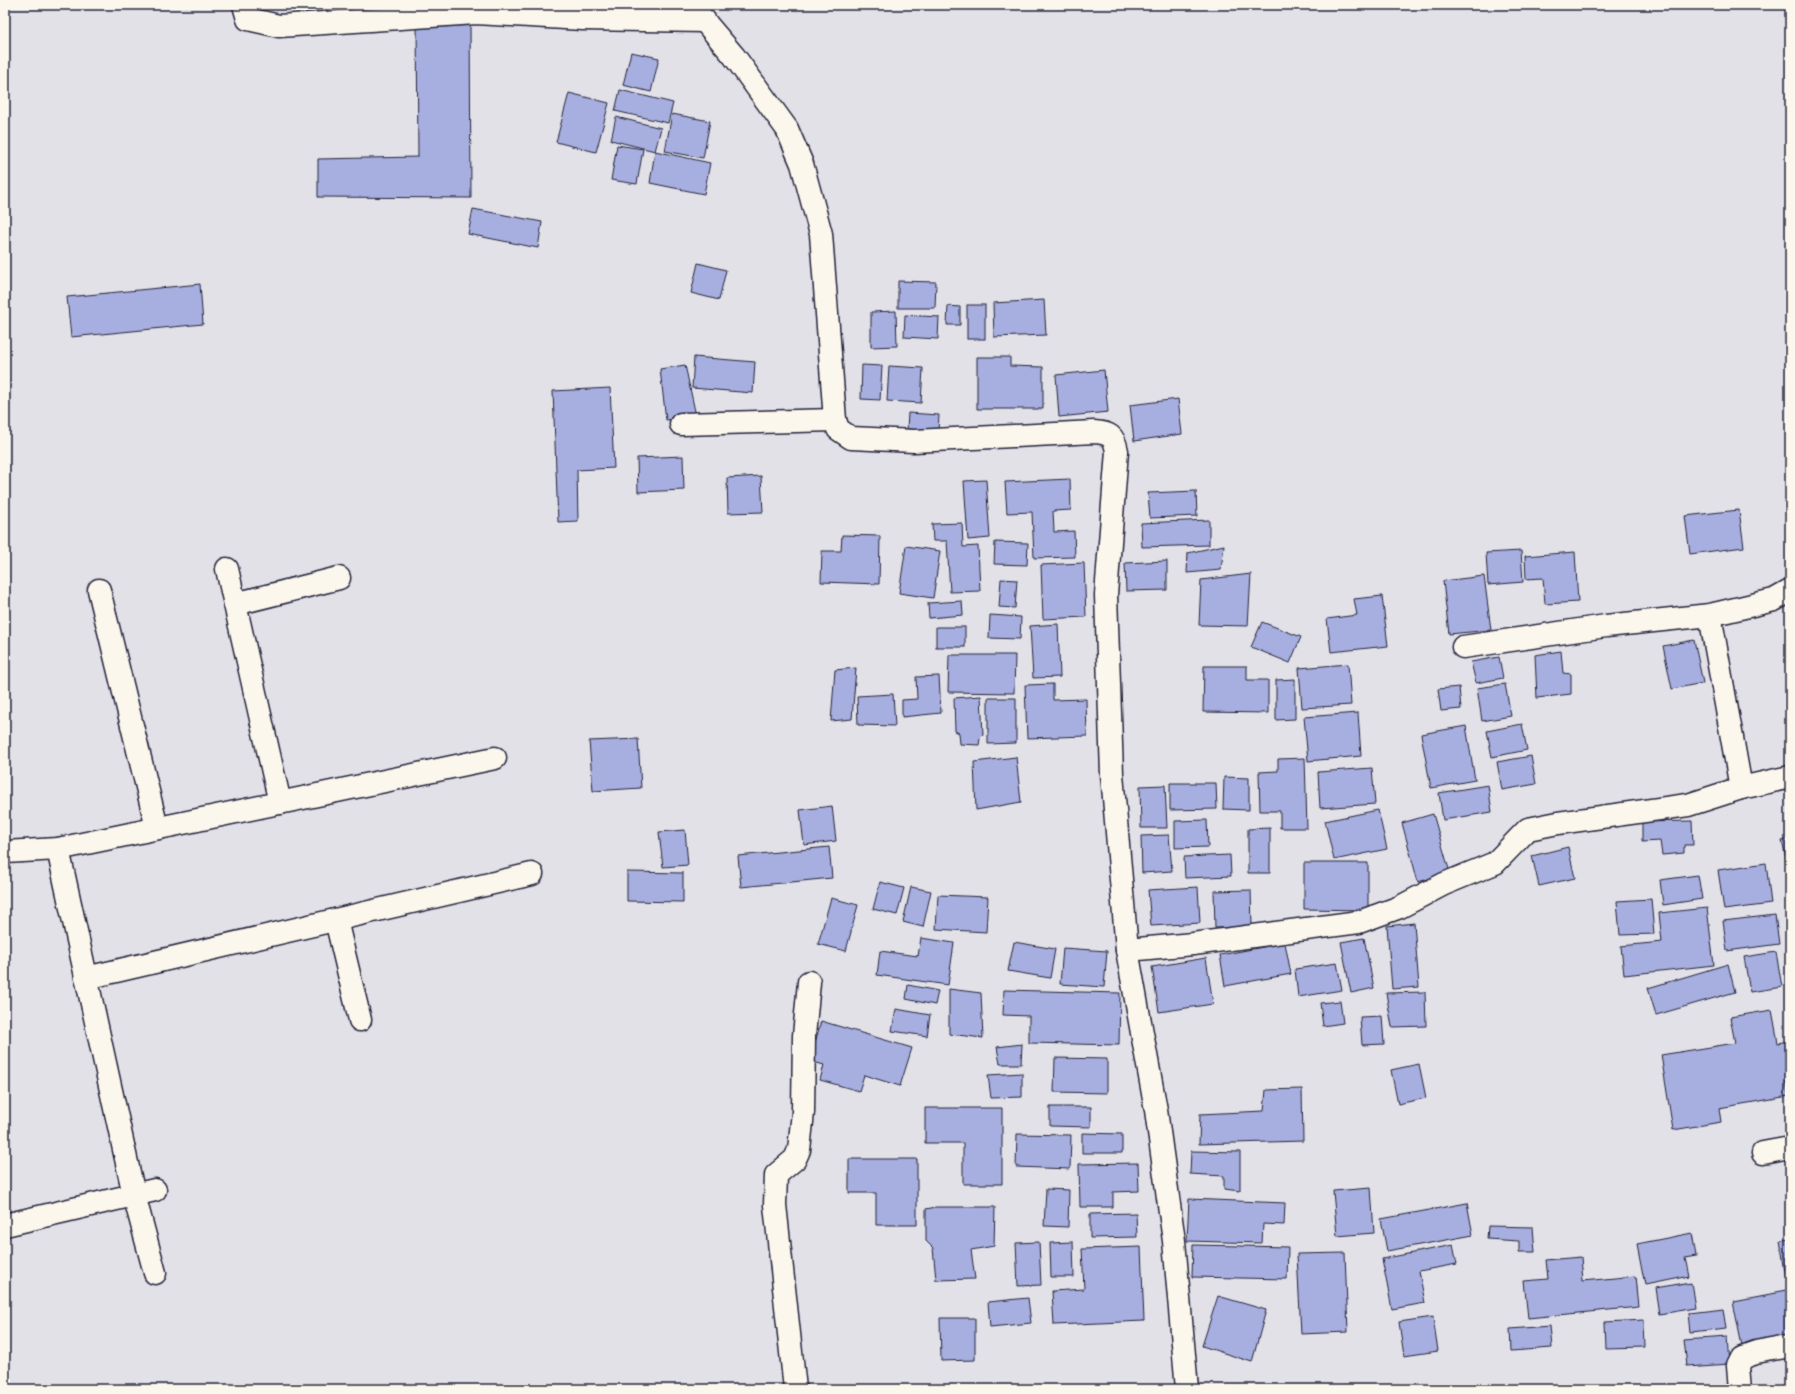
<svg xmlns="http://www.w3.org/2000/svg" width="1795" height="1394" font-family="'Playpen Sans',sans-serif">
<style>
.building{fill:#a6afdf;stroke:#22223b}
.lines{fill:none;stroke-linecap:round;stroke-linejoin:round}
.street-casing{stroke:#22223b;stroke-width:25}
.street{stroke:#fbf7ec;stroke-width:22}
</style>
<rect width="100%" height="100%" fill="#e2e1e8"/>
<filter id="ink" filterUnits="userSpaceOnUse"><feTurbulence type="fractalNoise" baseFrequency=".025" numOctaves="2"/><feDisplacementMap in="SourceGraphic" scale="8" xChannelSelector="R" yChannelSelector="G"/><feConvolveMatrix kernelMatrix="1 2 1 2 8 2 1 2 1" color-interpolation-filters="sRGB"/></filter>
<g filter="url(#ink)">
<g class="building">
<path d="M585,5H669L670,12L585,18Z"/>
<path d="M470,18L471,198L318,197V159L418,157L417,20Z"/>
<path d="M631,52L659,58L651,92L623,85Z"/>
<path d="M620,90L673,103L668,123L615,111Z"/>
<path d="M569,93L609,103L596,152L556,142Z"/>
<path d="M672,114L710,121L703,158L665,151Z"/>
<path d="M616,117L661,128L655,151L611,140Z"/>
<path d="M617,145L643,149L637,184L611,180Z"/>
<path d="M655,151L710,163L704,194L650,183Z"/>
<path d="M473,209L542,222L538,248L468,234Z"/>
<path d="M698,263L726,270L719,300L691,293Z"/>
<path d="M898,281L936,282L935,308H898Z"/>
<path d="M200,284L203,324L71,337L67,297Z"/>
<path d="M1044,300L1046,335L994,337L993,303Z"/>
<rect x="967" y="305" width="18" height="34"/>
<path d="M948,306L960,307V325H947Z"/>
<path d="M896,311L897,346L871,347V312Z"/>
<path d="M905,315L939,317L938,339L904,337Z"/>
<path d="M694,357L755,362L753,393L692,388Z"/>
<path d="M977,357H1010V366L1043,367V409H977Z"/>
<path d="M685,365L696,416L666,420L660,369Z"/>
<path d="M862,365L882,366L880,400L861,399Z"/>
<path d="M889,366L923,368L921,403L887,401Z"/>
<path d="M1104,370L1108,412L1059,417L1056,375Z"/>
<path d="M610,388L614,468L577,470L578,521L558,522L553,391Z"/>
<path d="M1178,399L1182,434L1134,441L1130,405Z"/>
<path d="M908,413L939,415L938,431L907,429Z"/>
<path d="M683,456L684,490L638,492L637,458Z"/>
<path d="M761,476L763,512L728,513L727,478Z"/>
<path d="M1070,479L1071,510L1053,511L1054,532L1074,531L1075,557L1034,558L1032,512L1007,513L1005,482Z"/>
<path d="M986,480L990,538L968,540L964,481Z"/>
<path d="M1196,491L1197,516L1150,518L1148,493Z"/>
<path d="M1739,510L1744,547L1690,554L1685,516Z"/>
<path d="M1209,520V545L1142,547L1141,523Z"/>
<path d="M962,523L963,547L978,546L980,591L950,592L947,541H933L932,524Z"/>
<path d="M842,535L880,536L879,584L821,582L822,551H841Z"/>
<path d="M995,542L1028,543L1027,565L994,564Z"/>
<path d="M1224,545L1221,570L1187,573L1188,553Z"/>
<path d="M906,546L940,551L933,598L899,593Z"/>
<path d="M1521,551L1523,582L1488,585L1486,553Z"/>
<path d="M1575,552L1578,602L1545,604L1543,578L1526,579L1525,556Z"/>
<path d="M1167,561V590L1126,591L1125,563Z"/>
<path d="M1084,563L1086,617L1043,619L1041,565Z"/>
<path d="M1251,574L1248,626L1199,625L1201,580Z"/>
<path d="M1484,576L1491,630L1449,634L1443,581Z"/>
<path d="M1001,579L1017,580L1015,608L999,607Z"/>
<path d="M1382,596L1388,646L1331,652L1327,619L1357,615L1354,599Z"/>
<path d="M962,601L963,615L929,618L928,603Z"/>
<path d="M990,615L1021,617L1020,639L989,638Z"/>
<path d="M1262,622L1301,637L1290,663L1251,647Z"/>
<path d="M1058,624L1060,677L1033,678L1030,626Z"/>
<rect x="936" y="627" width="29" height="20"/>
<path d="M1694,640L1703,683L1672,689L1663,646Z"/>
<path d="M1561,651L1563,673L1571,674V694L1537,698L1535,655Z"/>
<path d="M949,655H1015L1014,693L948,692Z"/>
<path d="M1499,657L1503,678L1476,683L1471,662Z"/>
<path d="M1348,664L1351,705L1302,708L1299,668Z"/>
<path d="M1204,666H1247V680H1268V713L1203,712Z"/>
<path d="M856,668L852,719L831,721L835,670Z"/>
<path d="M939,676L941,713L902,717V700L917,699L916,677Z"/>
<path d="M1295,679V719L1276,720V680Z"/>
<path d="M1053,684V700L1086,699L1087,736L1027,738L1025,685Z"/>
<path d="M1505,684L1511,716L1482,721L1477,688Z"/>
<path d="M1459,687L1461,709L1441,711L1438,689Z"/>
<path d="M893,694L895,726L858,725L857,696Z"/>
<path d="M981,696L983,735L980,738L979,745L960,744L959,733L955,731L954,698Z"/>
<path d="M988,698H1016V743L988,744Z"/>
<path d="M1358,713L1361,756L1308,761L1304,717Z"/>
<path d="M1522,724L1527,750L1492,757L1487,731Z"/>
<path d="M1466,726L1475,780L1431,788L1421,734Z"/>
<path d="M638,739L641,788L593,791L589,741Z"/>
<path d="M1531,756L1536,784L1502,790L1497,762Z"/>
<path d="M1016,757L1021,802L976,810L974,762Z"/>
<path d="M1305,758L1307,828H1280V811H1260L1259,772L1278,771V759Z"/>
<path d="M1372,768L1375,804L1320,808L1318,772Z"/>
<path d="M1224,777L1249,778V810L1223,809Z"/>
<path d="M1170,783H1216L1217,809L1170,810Z"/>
<path d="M1165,785L1167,828H1141L1140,786Z"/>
<path d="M1488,785L1492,812L1443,820L1439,793Z"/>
<path d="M832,806L836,841L804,845L800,810Z"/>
<path d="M1378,810L1387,849L1334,860L1325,821Z"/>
<path d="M1433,814L1450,873L1418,882L1402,823Z"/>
<path d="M1207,820L1208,847L1175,848V821Z"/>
<path d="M1692,821L1693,845H1684V853L1662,855L1660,841L1642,842V822Z"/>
<path d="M1270,828V873H1248V829Z"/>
<path d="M685,830L688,865L663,867L659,832Z"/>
<path d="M1169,835L1172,871L1142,873L1141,836Z"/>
<path d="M1790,839V868H1788L1782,841Z"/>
<path d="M829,847L832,878L741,887L738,856Z"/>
<path d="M1568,847L1575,878L1539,886L1532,856Z"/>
<path d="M1230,855L1231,876L1185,878L1184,857Z"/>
<path d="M1304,863H1368V910L1304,909Z"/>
<path d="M1766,863L1771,904L1724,910L1718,870Z"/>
<path d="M627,872L683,873V902L627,901Z"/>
<path d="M1698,875L1702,899L1663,905L1660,880Z"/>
<path d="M880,882L904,888L897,915L873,909Z"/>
<path d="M911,887L931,891L923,927L903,922Z"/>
<path d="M1198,887L1200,923L1151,926L1148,890Z"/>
<path d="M1251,890L1252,927L1215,928L1214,891Z"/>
<path d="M938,895L988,897L986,932L936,929Z"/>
<path d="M831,898L858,905L846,951L818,944Z"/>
<path d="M1651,899L1654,934L1620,935L1617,901Z"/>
<path d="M1707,908L1714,965L1624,975L1621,946L1662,942L1659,913Z"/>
<path d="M1775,915L1779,944L1727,951L1723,921Z"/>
<path d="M1414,923L1419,987L1392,989L1387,926Z"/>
<path d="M921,938L954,943L948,985L877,975L880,951L918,956Z"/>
<path d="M1364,938L1374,988L1351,993L1341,942Z"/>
<path d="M1014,942L1055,949L1050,978L1008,971Z"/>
<path d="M1285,943L1291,974L1225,986L1220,955Z"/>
<path d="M1063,948L1107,951L1104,987L1060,984Z"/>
<path d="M1776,952L1782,987L1750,992L1744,957Z"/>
<path d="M1206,958L1213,1004L1159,1012L1152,967Z"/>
<path d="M1337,963L1342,990L1298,997L1295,969Z"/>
<path d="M1728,964L1735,992L1656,1015L1648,988Z"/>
<path d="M908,985L938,991L935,1005L906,999Z"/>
<path d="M949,989L981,993L983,1038L949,1034Z"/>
<path d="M1004,990L1120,993L1119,1045L1029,1043V1016L1003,1015Z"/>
<path d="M1425,992L1426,1026L1392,1027L1386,993Z"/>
<path d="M1340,1001L1343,1023L1323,1026L1320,1003Z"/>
<path d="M896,1009L930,1015L927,1036L892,1031Z"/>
<path d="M1772,1010L1778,1043L1790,1041V1081L1786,1082L1789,1096L1719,1108L1721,1122L1673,1130L1661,1055L1735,1043L1730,1017Z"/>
<path d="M1382,1016L1384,1044L1362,1045L1360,1017Z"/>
<path d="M821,1021L912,1048L900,1086L864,1075L859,1091L820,1080L824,1065L810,1061Z"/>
<path d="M1022,1044L1021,1064H1000L997,1047Z"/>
<path d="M1055,1058L1107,1059V1093L1054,1092Z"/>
<path d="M1419,1064L1426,1098L1398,1104L1391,1070Z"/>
<path d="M1022,1073V1097L991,1098L988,1075Z"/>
<path d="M1302,1089L1303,1141L1199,1144L1200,1114L1264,1111L1266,1090Z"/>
<path d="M1050,1107H1091V1127L1050,1126Z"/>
<path d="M925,1108H1002V1184H963V1143H925Z"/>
<path d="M1082,1133L1122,1134V1153H1082Z"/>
<path d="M1017,1134L1071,1135L1070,1169L1016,1167Z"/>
<path d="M1191,1151L1240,1152V1191L1224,1189V1176L1190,1174Z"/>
<path d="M849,1159H917V1225H876V1193H849Z"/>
<path d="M1138,1163L1139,1191L1113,1192V1207H1080L1079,1164Z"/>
<path d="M1371,1188L1374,1233L1337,1236L1333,1191Z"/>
<path d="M1046,1189L1069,1190L1068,1227L1044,1226Z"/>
<path d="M1189,1199L1285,1203L1284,1225L1263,1224L1262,1243L1187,1241Z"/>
<path d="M1467,1203L1473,1235L1387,1251L1381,1219Z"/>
<path d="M936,1207H995L994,1246L971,1250L975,1279L936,1280L933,1248L926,1241V1209Z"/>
<path d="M1136,1213L1137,1237L1090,1238V1214Z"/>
<path d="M1488,1226L1533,1227L1535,1252H1519V1241L1487,1239Z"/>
<path d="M1692,1233L1696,1256L1685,1258L1689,1276L1645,1285L1637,1244Z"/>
<path d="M1790,1239V1278L1786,1279L1780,1240Z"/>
<path d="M1039,1242L1041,1285L1018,1286L1016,1243Z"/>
<path d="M1073,1242L1074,1277H1051L1050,1243Z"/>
<path d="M1193,1245L1288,1247L1287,1279L1192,1277Z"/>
<path d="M1453,1245L1457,1264L1419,1271L1425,1303L1392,1309L1382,1259Z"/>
<path d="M1141,1247L1144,1321L1054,1325L1052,1291L1084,1289L1082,1249Z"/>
<path d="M1345,1253L1348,1332L1301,1334L1297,1254Z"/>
<path d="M1581,1257L1583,1281L1636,1276L1639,1307L1528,1318L1524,1281L1548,1279L1546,1260Z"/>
<path d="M1691,1282L1695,1308L1659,1314L1655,1288Z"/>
<path d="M1790,1291V1336L1742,1346L1733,1302Z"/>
<path d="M1218,1296L1266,1310L1252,1362L1202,1346Z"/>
<path d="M1028,1298L1031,1323L990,1327L988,1302Z"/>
<path d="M1724,1309L1727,1329L1691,1333L1689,1313Z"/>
<path d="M1433,1317L1438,1351L1404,1356L1399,1322Z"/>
<path d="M940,1318H975V1360L941,1361Z"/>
<path d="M1644,1320L1645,1348L1606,1349L1605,1322Z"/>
<path d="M1550,1326L1552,1348L1511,1351L1510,1329Z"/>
<path d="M1728,1337L1730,1363L1687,1366L1684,1340Z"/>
</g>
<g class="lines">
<defs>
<g id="street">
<path d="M244,5L248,19L279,26L476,13L583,19L705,21"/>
<path d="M698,5L700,16L734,56L787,129L802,164L821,234L835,420L838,429L851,438L914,441L1094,432C1109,433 1114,435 1117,451L1106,595L1112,774L1127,950L1156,1110L1174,1241L1187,1389"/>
<path d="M681,424L835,420"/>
<path d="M227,569L280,803"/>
<path d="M99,590L157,828"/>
<path d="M235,604L339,578"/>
<path d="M1710,615L1741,788"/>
<path d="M1463,647L1606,626L1710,615L1774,600L1790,591"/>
<path d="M58,849L134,1195L155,1273"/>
<path d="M5,852L58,849L495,758"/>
<path d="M336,920L360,1020"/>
<path d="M1127,950L1193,944L1359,922L1400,907L1444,884L1495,863L1528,829L1558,823L1688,805L1741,788L1790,777"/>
<path d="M86,978L532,874"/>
<path d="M1763,1153L1790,1148"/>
<path d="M5,1225L155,1190"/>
<path d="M795,1389L775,1205L776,1175L795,1159L799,1150L803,1112L804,1036L809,982"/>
<path d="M1740,1389L1738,1365L1742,1357L1756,1352L1790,1346"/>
</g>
</defs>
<use href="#street" class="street-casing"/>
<use href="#street" class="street"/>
</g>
</g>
<rect width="1795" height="1394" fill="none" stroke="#fbf7ec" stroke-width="20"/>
<rect x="10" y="10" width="1775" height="1374" fill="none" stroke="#22223b" stroke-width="1.5" filter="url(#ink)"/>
</svg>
